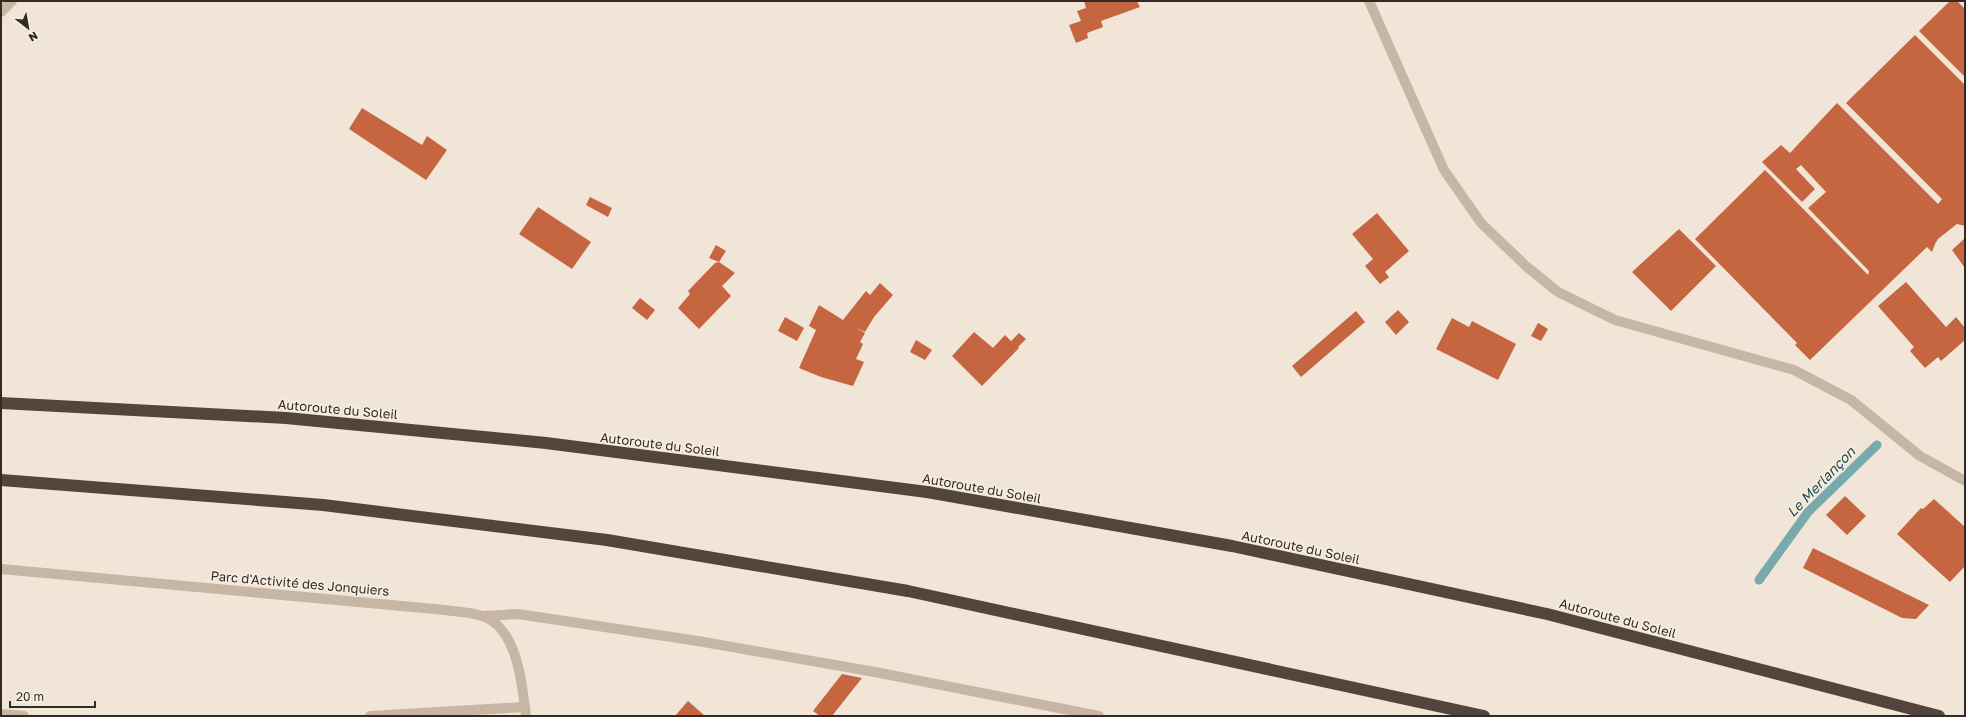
<svg xmlns="http://www.w3.org/2000/svg" width="1966" height="717" font-family="'Golos Text',sans-serif">
<style>
.lines{fill:none;stroke-linecap:round;stroke-linejoin:round}
.stream{stroke:#77a9ad;stroke-width:9}
.building{fill:#c56641}
.lane{stroke:#c8b6a4;stroke-width:10}
.street{stroke:#c8b6a4;stroke-width:10}
.highway{stroke:#54453c;stroke-width:12}
.labels{text-anchor:middle;stroke-width:3;stroke-linejoin:round;paint-order:stroke}
.street-label{font-size:13px;fill:#332a25;stroke:#f8efe3}
.water-label{font-size:14px;font-style:italic;fill:#1c4e54;stroke:#f8efe3}
</style>
<rect width="100%" height="100%" fill="#f0e5d7"/>
<g class="lines">
<path class="stream" d="M1759,580L1808,512L1877,445"/>
</g>
<g class="building">
<path d="M1084,1H1137L1140,7L1101,21L1103,27L1087,33L1088,38L1076,43L1069,25L1081,21L1077,11L1086,8Z"/>
<path d="M1950,1H1957L1965,9V77L1919,31Z"/>
<path d="M1915,35L1965,85V226L1957,224L1938,239L1935,244L1932,252L1927,247L1810,360L1795,345L1797,343L1695,239L1765,170L1868,275L1869,271L1808,208L1826,192L1801,165L1796,169L1815,189L1802,202L1762,162L1781,145L1790,153L1837,103L1938,204L1942,199L1846,103Z"/>
<path d="M362,108L422,145L427,136L447,150L426,180L349,129Z"/>
<path d="M590,197L612,208L608,217L586,205Z"/>
<path d="M538,207L591,242L572,269L519,234Z"/>
<path d="M1377,213L1409,251L1385,272L1389,277L1380,284L1365,266L1373,259L1352,234Z"/>
<path d="M1679,229L1716,266L1671,311L1632,272Z"/>
<path d="M1965,238V268L1952,250Z"/>
<path d="M716,245L726,251L719,262L735,273L722,286L731,296L699,329L678,308L690,294L688,291L715,263L719,262L709,258Z"/>
<path d="M1906,282L1946,327L1956,317L1965,328V340L1941,361L1938,357L1925,368L1910,351L1914,347L1878,306Z"/>
<path d="M880,283L893,295L874,317L865,332L855,327L865,333L860,342L863,344L856,359L864,362L853,386L821,377L799,368L816,330L809,326L819,305L843,320L866,291L870,295Z"/>
<path d="M640,298L655,310L647,320L632,308Z"/>
<path d="M1398,310L1409,322L1396,335L1385,322Z"/>
<path d="M1356,311L1365,322L1301,377L1292,366Z"/>
<path d="M785,317L804,328L797,341L778,331Z"/>
<path d="M1452,318L1469,327L1472,321L1516,344L1498,380L1436,349Z"/>
<path d="M1538,323L1548,329L1541,341L1531,336Z"/>
<path d="M974,332L993,348L1005,335L1011,341L1019,333L1026,339L1018,347L1019,348L982,386L952,356Z"/>
<path d="M916,340L932,350L925,360L910,352Z"/>
<path d="M1845,496L1866,516L1847,535L1826,515Z"/>
<path d="M1934,499L1965,527V566L1950,582L1897,534L1921,508L1923,509Z"/>
<path d="M1813,548L1929,605L1916,619L1902,618L1803,568Z"/>
<path d="M842,674L862,678L832,716H820L813,711Z"/>
<path d="M688,701L705,716H675Z"/>
</g>
<g class="lines">
<g class="lane">
<path d="M1,12L12,1"/>
<path d="M1,714L24,716"/>
<path d="M370,716L525,707"/>
</g>
<g class="street">
<path d="M1369,1L1444,170L1481,223L1527,267L1558,292L1615,320L1794,370L1851,400L1920,456L1965,481"/>
<path d="M1,569L445,610C458,612 474,612 485,617C518,631 522,685 526,716"/>
<path d="M484,616L518,614L698,641L875,672L1099,716"/>
</g>
<g class="highway">
<path d="M1,403L286,418L546,443L927,492L1232,546L1547,614L1939,716"/>
<path d="M1,480L323,505L607,540L908,591L1484,716"/>
</g>
</g>
<g class="labels">
<g class="street-label">
<text transform="translate(338 409) rotate(5)" y="5">Autoroute du Soleil</text>
<text transform="translate(660 444) rotate(7)" y="5">Autoroute du Soleil</text>
<text transform="translate(982 488) rotate(10)" y="5">Autoroute du Soleil</text>
<text transform="translate(1301 547) rotate(12)" y="5">Autoroute du Soleil</text>
<text transform="translate(300 583) rotate(5)" y="5">Parc d'Activité des Jonquiers</text>
<text transform="translate(1618 618) rotate(15)" y="5">Autoroute du Soleil</text>
</g>
<g class="water-label">
<text transform="translate(1821 482) rotate(-46)" y="5">Le Merlançon</text>
</g>
</g>
<rect width="1966" height="717" fill="none" stroke="#332a25" stroke-width="4"/>
<g transform="translate(28 28) rotate(149)" stroke="#f8efe3" stroke-width="3" paint-order="stroke">
<path d="M0-3L7 15L0 10L-7 15Z" fill="#332a25"/>
<text y="-6" font-size="11" font-weight="bold" text-anchor="middle" fill="#332a25">N</text>
</g>
<path d="M10 701v6h85v-6" fill="none" stroke="#332a25" stroke-width="2"/>
<text x="16" y="701" font-size="12" fill="#332a25" stroke="#f8efe3" stroke-width="3" paint-order="stroke">20 m</text>
</svg>
